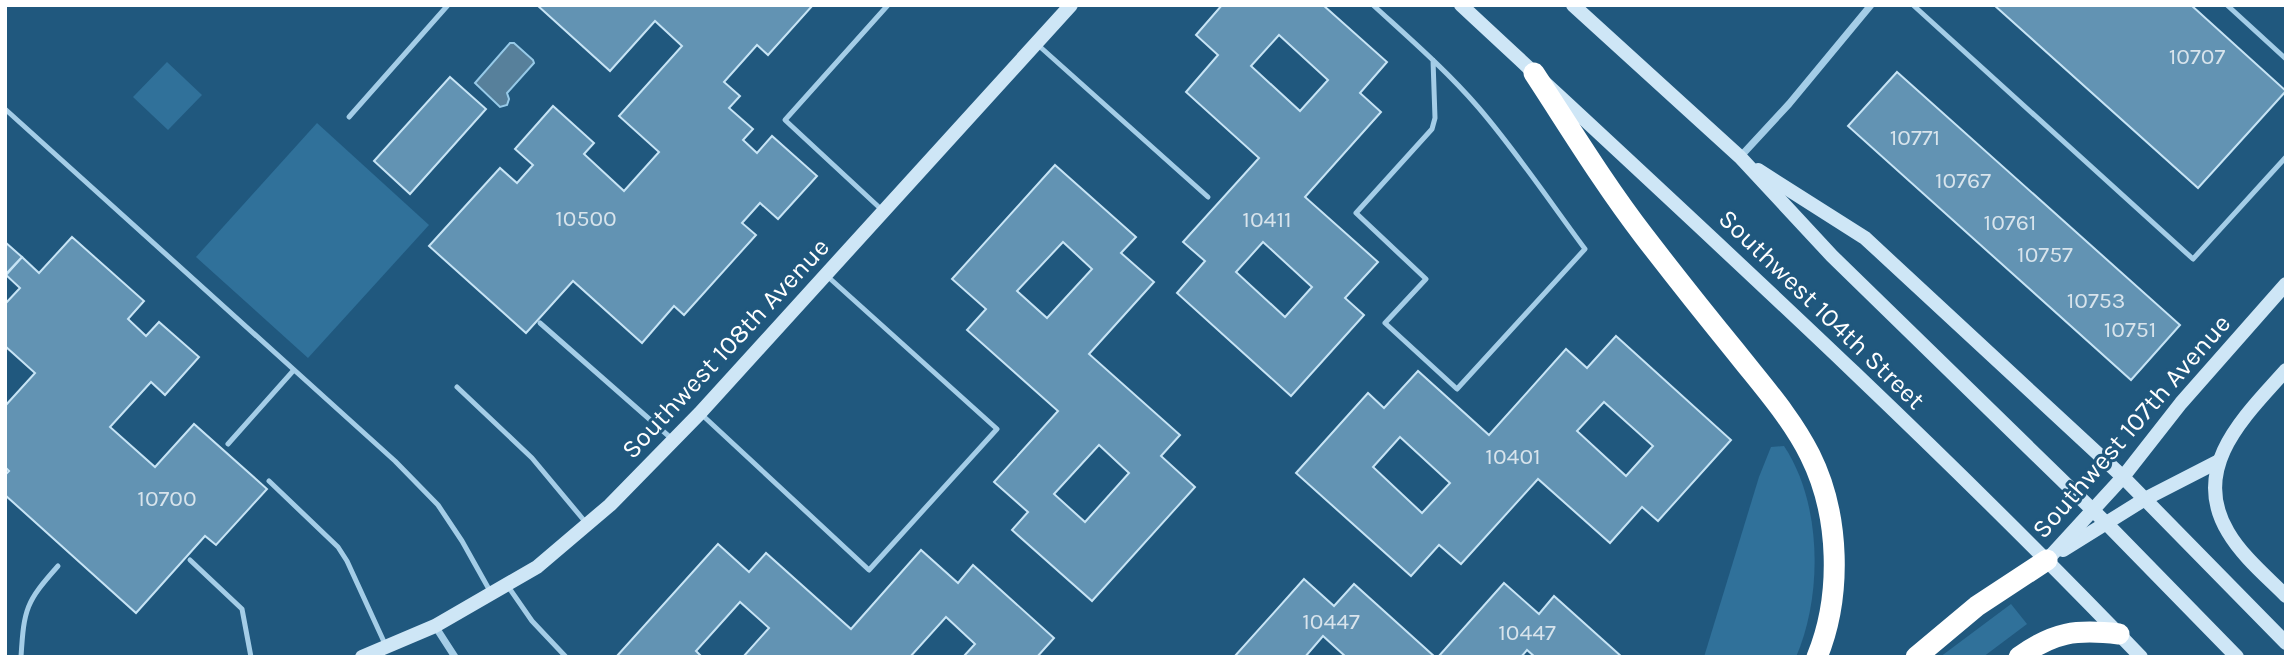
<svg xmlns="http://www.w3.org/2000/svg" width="2291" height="662" font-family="Karla,sans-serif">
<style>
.green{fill:#30719a}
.water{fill:#57809b;stroke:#97cae8;stroke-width:2}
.building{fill:#6293b3;stroke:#c7e4f5;stroke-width:2;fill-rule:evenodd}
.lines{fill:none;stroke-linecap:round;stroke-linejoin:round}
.lane{stroke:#a4cde7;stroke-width:5}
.street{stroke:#a4cde7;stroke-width:7}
.secondary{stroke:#cee6f6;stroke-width:14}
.highway{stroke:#fff;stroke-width:21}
.labels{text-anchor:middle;stroke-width:6;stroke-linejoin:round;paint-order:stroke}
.number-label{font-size:23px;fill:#d8e4ec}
.street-label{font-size:26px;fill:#fff;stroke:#20587e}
</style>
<rect width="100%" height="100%" fill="#20587e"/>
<g class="green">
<path d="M167,62L202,95L168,130L133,97Z"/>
<path d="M317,123L429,225L308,358L196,257Z"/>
<path d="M1784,446C1822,503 1823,595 1796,657H1704L1759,477L1771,447Z"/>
<path d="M2011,604L2027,624L1983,657H1940Z"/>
</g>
<path class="water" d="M510,43H514L533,60L534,63L507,93L509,99L507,105L500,107L475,83Z"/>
<g class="building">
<path d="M537,5H813L768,55L757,45L724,82L740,96L729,108L753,129L743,140L757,153L772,136L817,176L778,219L760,203L742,223L756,235L684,315L674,306L642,343L573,281L526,333L429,246L500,168L517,183L533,165L515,149L553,106L594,143L584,154L624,191L659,152L619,116L682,46L655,21L610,71Z"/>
<path d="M1222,5H1323L1387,62L1360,93L1381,112L1305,197L1378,262L1345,298L1364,315L1291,396L1177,293L1205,261L1183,242L1259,158L1186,92L1218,55L1196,35ZM1279,35L1328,80L1300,111L1251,66ZM1263,242L1312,287L1285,317L1236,272Z"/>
<path d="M1994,5H2191L2286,91L2198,188Z"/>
<path d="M1897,72L2180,325L2131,380L1848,126Z"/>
<path d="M450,77L486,109L410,194L374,161Z"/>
<path d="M1055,165L1136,237L1121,253L1154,282L1089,354L1180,435L1161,456L1195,487L1092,601L1012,530L1028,512L994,482L1058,411L967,330L986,309L952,279ZM1063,242L1092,269L1047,318L1017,291ZM1099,445L1129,473L1085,522L1054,494Z"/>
<path d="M72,237L144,301L128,319L146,336L159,322L199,357L165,395L151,382L110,427L155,467L194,424L267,489L216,545L205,536L136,613L5,495V475L9,471L5,467V406L35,373L5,346V304L20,288L6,275L22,257L39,273Z"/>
<path d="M5,242L22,257L5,275Z"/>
<path d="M1616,336L1731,440L1658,521L1642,507L1610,543L1538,479L1461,564L1439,545L1411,576L1296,473L1368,393L1384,408L1418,371L1489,435L1566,349L1587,368ZM1604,402L1653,446L1626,476L1577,431ZM1400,437L1450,483L1422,513L1373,467Z"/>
<path d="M718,544L749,572L766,553L851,629L921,550L958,583L973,565L1054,638L1037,657H963L975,644L946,617L910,657H743L769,628L740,602L696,651L702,657H616Z"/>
<path d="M1304,579L1334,606L1354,584L1435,657H1346L1323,636L1305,657H1234Z"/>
<path d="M1504,583L1539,614L1554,596L1622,657H1535L1527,650L1521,657H1438Z"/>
</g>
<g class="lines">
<g class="lane">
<path d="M1373,5C1409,38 1446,70 1478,107C1516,151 1550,202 1585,249L1457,389L1385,323L1426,279L1356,213L1432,129L1435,118L1433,60"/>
<path d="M1913,5L2193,259L2286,157"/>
<path d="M2227,5L2286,59"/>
<path d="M1038,45L1208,197"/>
<path d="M5,109L395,461L438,505L462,541L490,591"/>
<path d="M349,117L448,5"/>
<path d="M882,210L785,120L888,5"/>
<path d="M540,323L672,439"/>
<path d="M457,387L532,458L587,524"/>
<path d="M700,413L869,570L997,429L826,275"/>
<path d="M228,444L293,371"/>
<path d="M269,481L338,547L347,561L385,644"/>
<path d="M190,560L242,609L251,657"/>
<path d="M507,585L532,621L566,657"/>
<path d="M21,657C24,608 26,602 58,566"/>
</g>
<g class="street">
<path d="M1740,157L1789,104L1871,5"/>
<path d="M435,626L455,657"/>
</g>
<g class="secondary">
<path d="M1461,5C1691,219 1923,430 2141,657"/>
<path d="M1573,5L1740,157L1832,256L2107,524L2237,657"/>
<path d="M1758,170L1865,238L2123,477L2286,643"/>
<path d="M2286,370C2246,415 2189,467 2228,532C2242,556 2266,576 2286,596"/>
<path d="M2063,550L2145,499L2219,461"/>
<path d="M2047,560L2123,477L2181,403L2286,284"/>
<path d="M362,657L435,626L537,567L610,505L700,413L1071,5"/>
</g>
<g class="highway">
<path d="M1534,73C1570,128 1604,184 1644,236C1674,275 1705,314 1736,352C1762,385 1791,417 1810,455C1840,515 1842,596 1817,657"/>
<path d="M1916,657L1977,606L2047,560"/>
<path d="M2019,657C2054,632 2076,629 2119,634"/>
</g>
</g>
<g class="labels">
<g class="number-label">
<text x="2197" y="64">10707</text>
<text x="1915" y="145">10771</text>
<text x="1963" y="188">10767</text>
<text x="586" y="226">10500</text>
<text x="1267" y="227">10411</text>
<text x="2010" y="230">10761</text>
<text x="2045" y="262">10757</text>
<text x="2096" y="308">10753</text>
<text x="2130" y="337">10751</text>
<text x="1513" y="464">10401</text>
<text x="167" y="506">10700</text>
<text x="1331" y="629">10447</text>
<text x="1527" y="640">10447</text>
</g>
<g class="street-label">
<text transform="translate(1822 309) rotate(44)" y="9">Southwest 104th Street</text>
<text transform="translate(725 348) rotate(-47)" y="9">Southwest 108th Avenue</text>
<text transform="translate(2131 426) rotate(-49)" y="9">Southwest 107th Avenue</text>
</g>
</g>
<rect width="2291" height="662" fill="none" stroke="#ffffff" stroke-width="14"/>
</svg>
